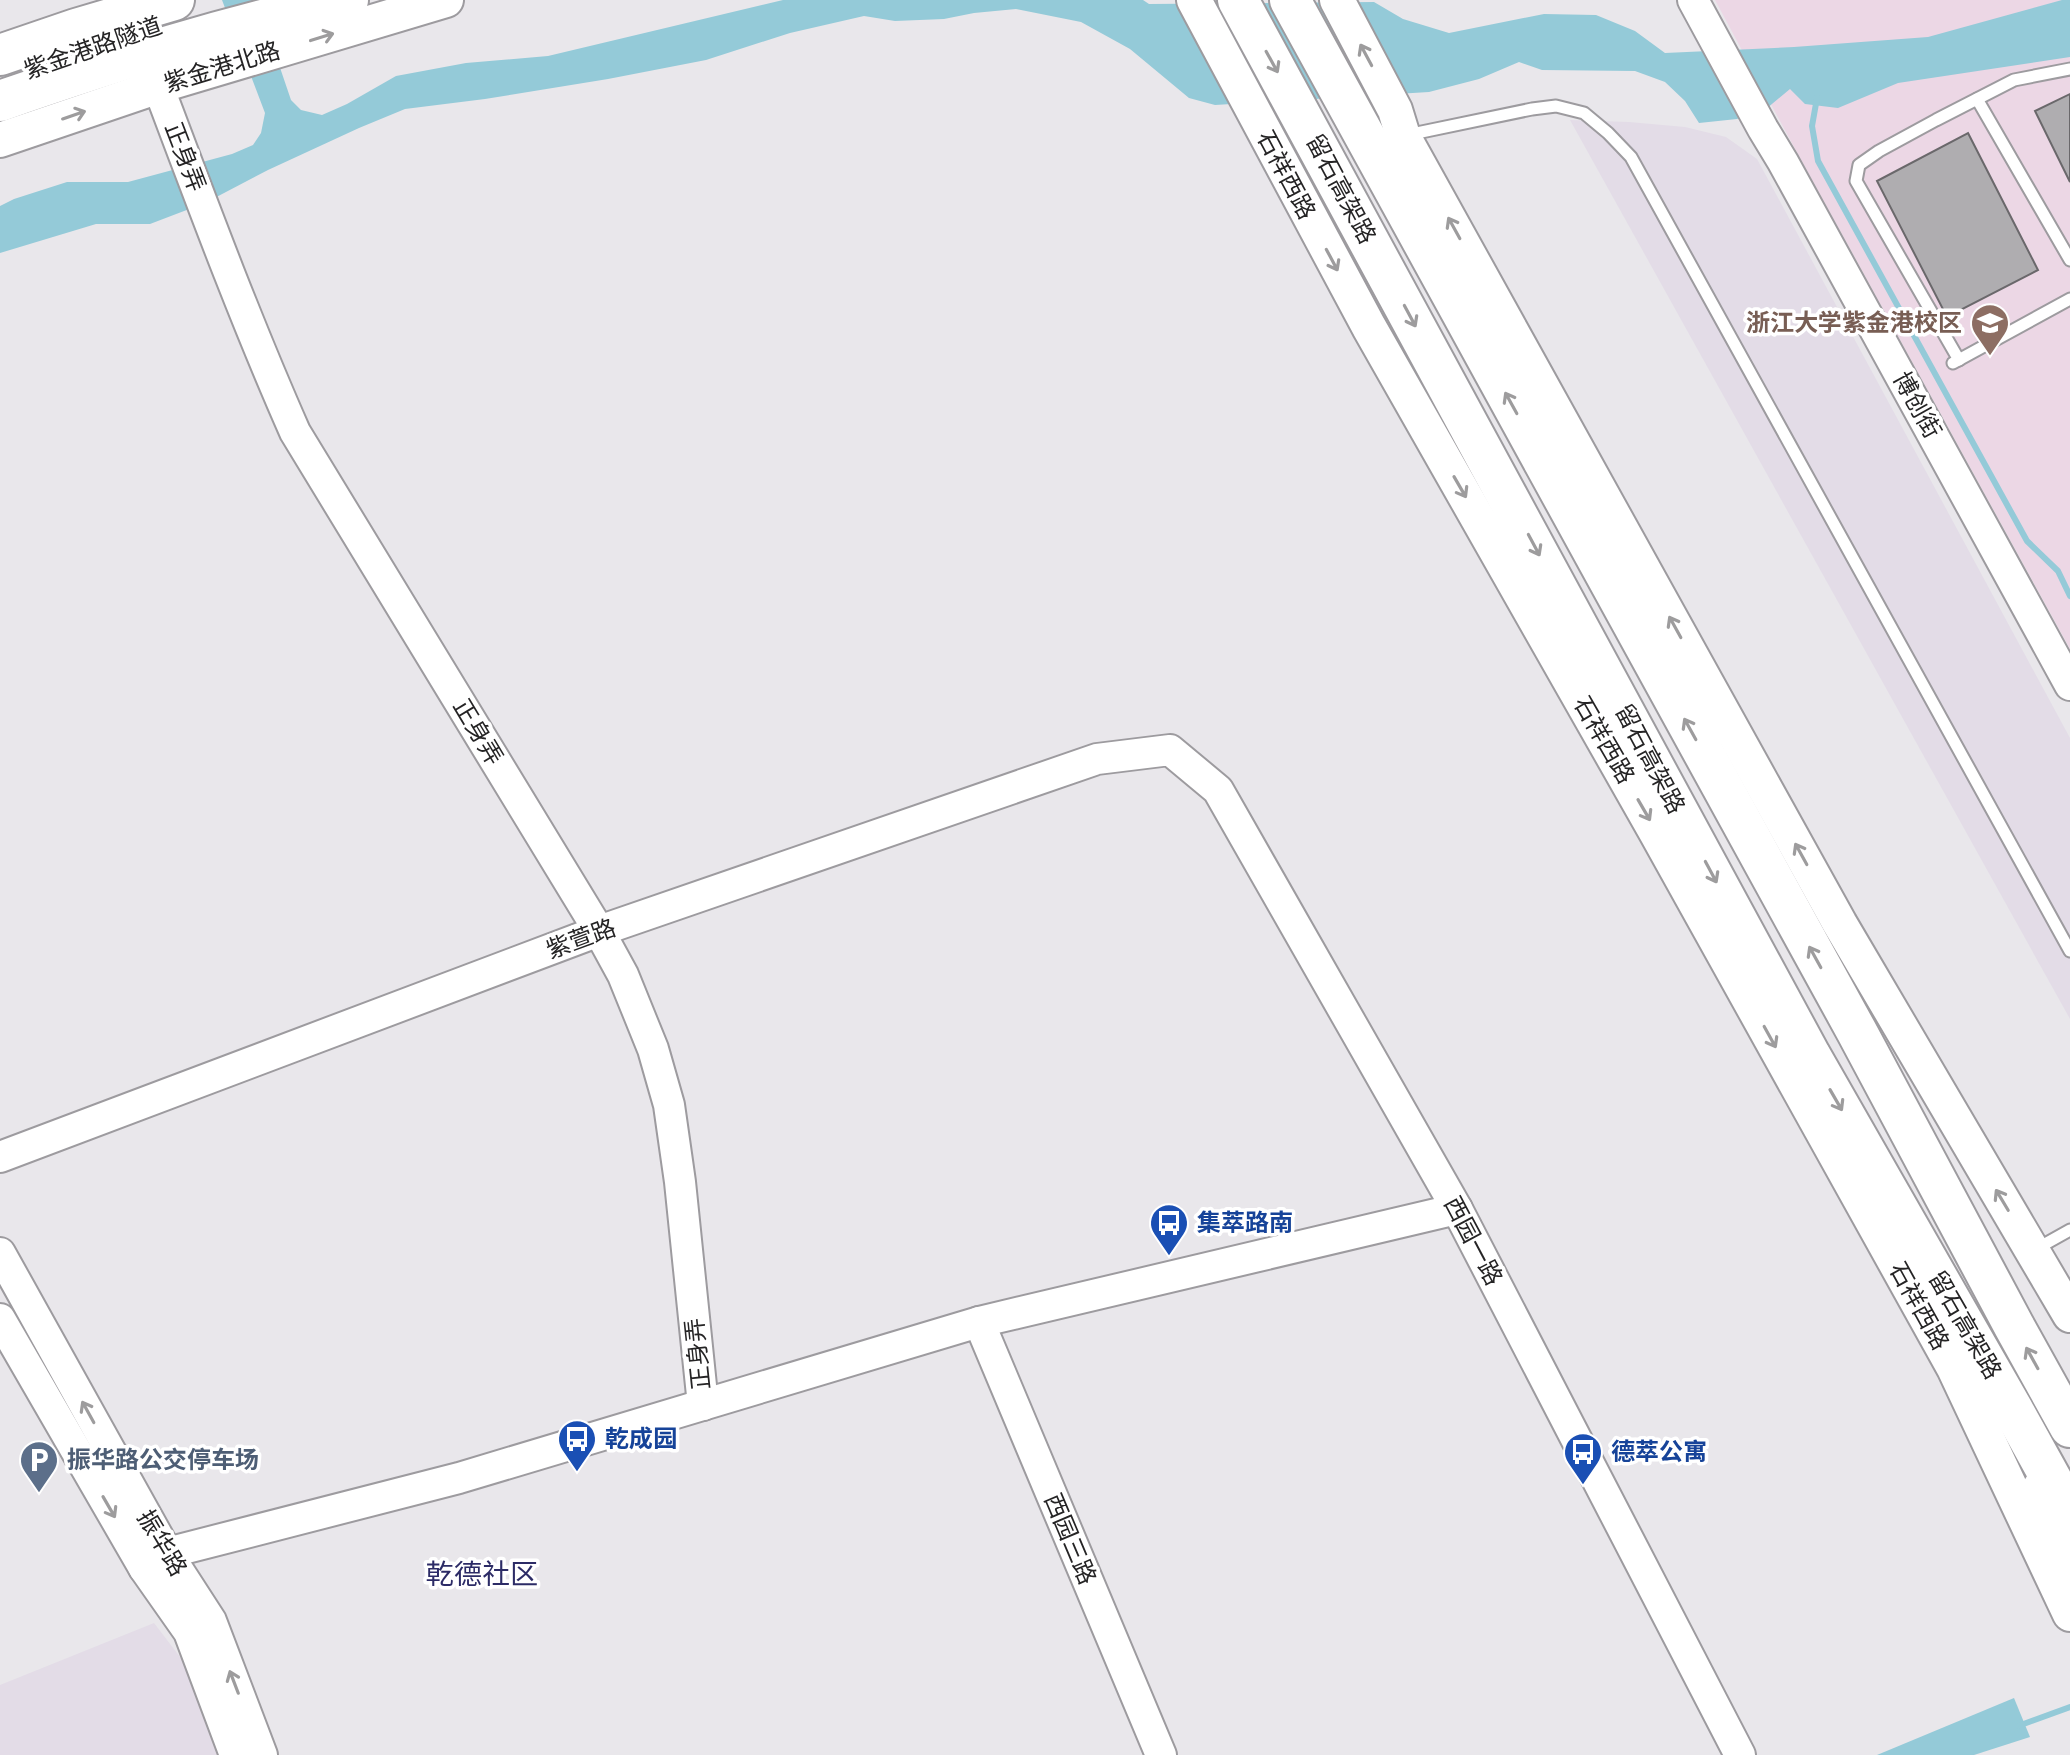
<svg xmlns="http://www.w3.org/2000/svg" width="2070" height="1755" font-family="Roboto,'Noto Sans SC',sans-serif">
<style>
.built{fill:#e3dce7}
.education{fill:#ecd7e5}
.water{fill:#94cad8}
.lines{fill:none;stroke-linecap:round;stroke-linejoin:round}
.stream{stroke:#94cad8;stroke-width:6}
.building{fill:#afadb0;stroke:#6a686b;stroke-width:2}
.lane-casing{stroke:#9d9b9f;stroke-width:15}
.secondary-casing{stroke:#9d9b9f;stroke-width:34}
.primary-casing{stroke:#9d9b9f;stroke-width:38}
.highway-casing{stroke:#9d9b9f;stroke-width:44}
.lane{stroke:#fff;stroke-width:11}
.secondary{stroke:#fff;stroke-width:30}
.primary{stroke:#fff;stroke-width:34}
.highway{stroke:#fff;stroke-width:40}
.oneway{stroke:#9d9c9d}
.labels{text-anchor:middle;stroke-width:7;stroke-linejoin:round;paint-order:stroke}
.street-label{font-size:24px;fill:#252425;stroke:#fff}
.education-label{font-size:24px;font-weight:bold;fill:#785e54;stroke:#fff;text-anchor:end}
.transit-label{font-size:24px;font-weight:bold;fill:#164399;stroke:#fff;text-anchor:start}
.service-label{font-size:24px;font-weight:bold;fill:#4e5e75;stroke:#fff;text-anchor:start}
.quarter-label{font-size:28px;fill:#2c2b66;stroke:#fff}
</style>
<rect width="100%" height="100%" fill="#e9e7eb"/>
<g class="built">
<path d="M1570,120L1629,122L1685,127L1726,137L1757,159L2070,738V1019Z"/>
<path d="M154,1623L193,1674L223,1755H0V1685Z"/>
</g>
<path class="education" d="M1715,0H2070V649L1794,147Z"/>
<g class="water">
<path d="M222,0H257L291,100L301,110L322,115L347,104L396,76L466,63L548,56L783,0H1143L1149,4L1374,2L1403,19L1449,33L1544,14L1596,15L1635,31L1665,53L1794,47L1928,37L2062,0H2070V57L1898,83L1838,108L1805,104L1790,89L1766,109L1737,119L1699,123L1685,101L1665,82L1635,71L1542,70L1519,62L1479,79L1429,92L1215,105L1189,98L1130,49L1081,22L1016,9L974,13L944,19L895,21L864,16L790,33L706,60L608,79L485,99L405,109L359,128L268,170L205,203L150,224H96L0,253V206L14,199L67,182H128L232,154L253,145L261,133L265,113Z"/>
<path d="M2014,1698L2030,1737L1974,1755H1877Z"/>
</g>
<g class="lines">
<g class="stream">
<path d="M1817,98L1812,126L1818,161L2027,541L2058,571L2070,596"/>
<path d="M2018,1726L2070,1707"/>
</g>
</g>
<g class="building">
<path d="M2070,94V182L2035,111Z"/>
<path d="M1968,133L2038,270L1947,317L1877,181Z"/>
</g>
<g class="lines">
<defs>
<g id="lane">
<path d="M1977,99L2070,260"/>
<path d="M1407,135L1532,109L1556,106L1584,113L1608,133L1631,157L2070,951"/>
<path d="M1959,360L1856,181L1859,165L1879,151L1936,120L2014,80L2070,69"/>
<path d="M1953,363L2070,299"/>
<path d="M2036,1249L2070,1230"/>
</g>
<g id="secondary">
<path d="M1693,0L1763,129L1783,162L2070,685"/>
<path d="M158,86C202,203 245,319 295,432L599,931L623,975L653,1049L669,1105L680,1182L703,1405"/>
<path d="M0,1157L599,931L1097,759L1170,750L1218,790L1457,1209L1740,1755"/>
<path d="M0,1253L167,1553L211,1621L262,1755"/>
<path d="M0,1319L144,1568L189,1632L235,1755"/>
<path d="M979,1322L1161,1755"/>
<path d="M144,1568L167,1553L459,1478L979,1322L1457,1209"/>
</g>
<g id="primary">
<path d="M1194,0L1369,327L1656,832L1954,1368L2070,1614"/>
<path d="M1337,0L1395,110L1403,136L1840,924L2070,1315"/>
<path d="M0,140L165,84L446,0"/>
</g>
<g id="highway">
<path d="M1238,0L1810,1055L2013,1410L2070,1513"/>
<path d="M1290,0L1857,1032L2014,1326L2070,1427"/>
<path d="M0,55L76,29L174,0"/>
<path d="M0,101C115,61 229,25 348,0"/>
<path d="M2043,1488L2070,1560"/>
</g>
</defs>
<use href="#lane" class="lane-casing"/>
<use href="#secondary" class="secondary-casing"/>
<use href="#primary" class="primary-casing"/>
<use href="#highway" class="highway-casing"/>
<use href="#lane" class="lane"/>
<use href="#secondary" class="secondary"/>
<use href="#primary" class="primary"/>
<use href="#highway" class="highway"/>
</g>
<defs><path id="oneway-shaft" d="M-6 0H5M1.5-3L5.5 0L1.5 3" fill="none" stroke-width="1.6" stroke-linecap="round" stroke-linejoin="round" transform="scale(2)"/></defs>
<g class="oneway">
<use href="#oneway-shaft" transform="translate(322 37) rotate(-17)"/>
<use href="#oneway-shaft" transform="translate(1366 55) rotate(-118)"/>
<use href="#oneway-shaft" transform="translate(1272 62) rotate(61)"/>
<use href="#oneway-shaft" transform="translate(74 115) rotate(-19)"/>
<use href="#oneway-shaft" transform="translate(1454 228) rotate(-119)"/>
<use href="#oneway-shaft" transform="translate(1332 260) rotate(62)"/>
<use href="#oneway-shaft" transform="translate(1410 316) rotate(62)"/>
<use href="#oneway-shaft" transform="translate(1511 403) rotate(-119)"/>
<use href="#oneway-shaft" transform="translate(1460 487) rotate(60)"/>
<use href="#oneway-shaft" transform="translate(1534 545) rotate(62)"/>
<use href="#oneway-shaft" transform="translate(1675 627) rotate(-119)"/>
<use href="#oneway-shaft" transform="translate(1690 729) rotate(-119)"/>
<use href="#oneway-shaft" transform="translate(1644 810) rotate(60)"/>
<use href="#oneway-shaft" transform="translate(1801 854) rotate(-119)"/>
<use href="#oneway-shaft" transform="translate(1711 872) rotate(62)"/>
<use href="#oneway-shaft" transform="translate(1815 957) rotate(-119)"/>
<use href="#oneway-shaft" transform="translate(1770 1037) rotate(61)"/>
<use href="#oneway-shaft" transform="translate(1836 1100) rotate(60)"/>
<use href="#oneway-shaft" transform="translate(2002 1200) rotate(-121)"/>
<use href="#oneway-shaft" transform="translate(2032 1358) rotate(-119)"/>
<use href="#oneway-shaft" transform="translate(88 1412) rotate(-119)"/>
<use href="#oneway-shaft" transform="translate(109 1507) rotate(60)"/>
<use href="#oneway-shaft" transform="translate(234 1682) rotate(-111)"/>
</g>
<defs>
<symbol id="university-pin" viewBox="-11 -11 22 30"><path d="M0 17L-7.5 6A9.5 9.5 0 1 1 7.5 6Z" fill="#8d6e63" stroke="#fff"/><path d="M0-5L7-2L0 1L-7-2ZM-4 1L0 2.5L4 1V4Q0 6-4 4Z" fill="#fff"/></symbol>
<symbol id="bus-pin" viewBox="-11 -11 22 30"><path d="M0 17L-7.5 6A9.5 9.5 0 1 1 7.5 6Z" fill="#1a4fb4" stroke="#fff"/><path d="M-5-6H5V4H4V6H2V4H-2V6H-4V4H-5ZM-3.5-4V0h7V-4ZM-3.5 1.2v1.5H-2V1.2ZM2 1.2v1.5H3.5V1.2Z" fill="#fff"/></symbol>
<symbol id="parking-pin" viewBox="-11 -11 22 30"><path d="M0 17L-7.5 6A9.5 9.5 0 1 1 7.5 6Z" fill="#5c6f8a" stroke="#fff"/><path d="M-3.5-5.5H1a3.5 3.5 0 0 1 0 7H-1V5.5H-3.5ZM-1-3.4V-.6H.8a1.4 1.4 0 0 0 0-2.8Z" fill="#fff"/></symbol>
</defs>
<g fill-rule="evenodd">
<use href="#university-pin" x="1968" y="301" width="44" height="60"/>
<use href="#bus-pin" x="1147" y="1201" width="44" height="60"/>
<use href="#bus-pin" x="555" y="1417" width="44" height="60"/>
<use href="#bus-pin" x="1561" y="1430" width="44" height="60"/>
<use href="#parking-pin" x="17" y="1438" width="44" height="60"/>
</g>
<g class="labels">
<g class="street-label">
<text transform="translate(93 48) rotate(-19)" y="8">紫金港路隧道</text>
<text transform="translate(222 67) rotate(-17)" y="8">紫金港北路</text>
<text transform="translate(185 157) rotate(69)" y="8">正身弄</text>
<text transform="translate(1286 175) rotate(62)" y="8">石祥西路</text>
<text transform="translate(1341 189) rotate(62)" y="8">留石高架路</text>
<text transform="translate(1917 405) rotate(61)" y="8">博创街</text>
<text transform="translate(478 732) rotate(59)" y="8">正身弄</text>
<text transform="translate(1604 740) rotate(60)" y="8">石祥西路</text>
<text transform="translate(1650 759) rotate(62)" y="8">留石高架路</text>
<text transform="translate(581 939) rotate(-20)" y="8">紫萱路</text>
<text transform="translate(1473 1241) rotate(62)" y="8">西园一路</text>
<text transform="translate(1919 1306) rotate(61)" y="8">石祥西路</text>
<text transform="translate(1965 1325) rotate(60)" y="8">留石高架路</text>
<text transform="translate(698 1354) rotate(-96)" y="8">正身弄</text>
<text transform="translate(1070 1539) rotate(67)" y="8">西园三路</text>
<text transform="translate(162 1543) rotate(59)" y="8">振华路</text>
</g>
<g class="education-label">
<text x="1962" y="331">浙江大学紫金港校区</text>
</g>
<g class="transit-label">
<text x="1197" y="1231">集萃路南</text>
<text x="605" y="1447">乾成园</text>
<text x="1611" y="1460">德萃公寓</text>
</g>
<g class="service-label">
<text x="67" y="1468">振华路公交停车场</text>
</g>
<g class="quarter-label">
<text x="482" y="1584">乾德社区</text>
</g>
</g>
</svg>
